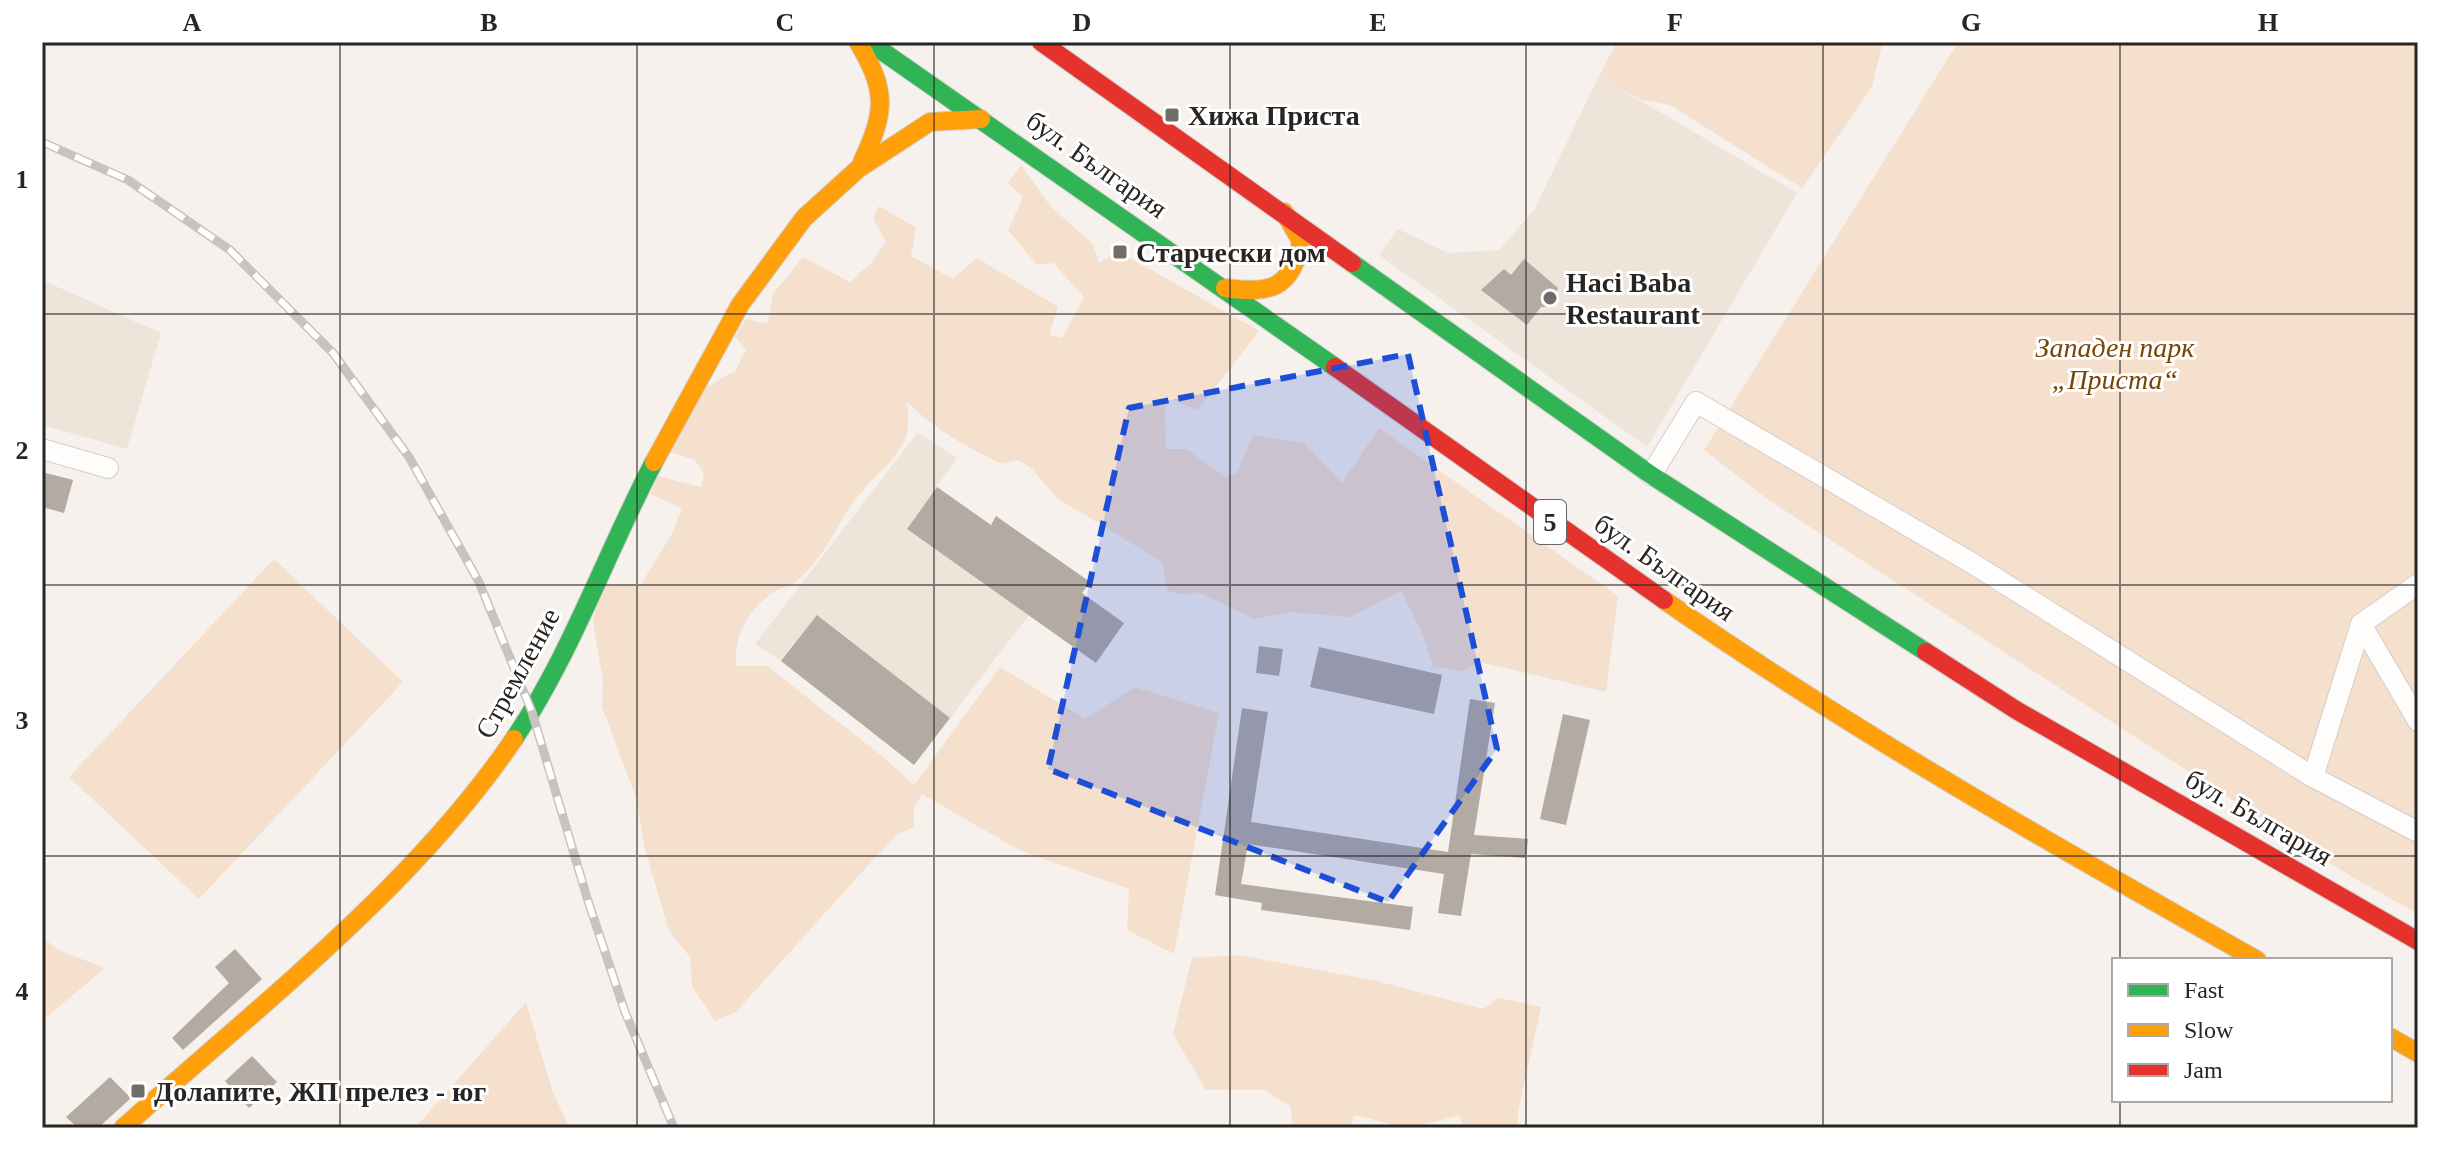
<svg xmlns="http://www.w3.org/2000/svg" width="2460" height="1170" font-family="Georgia,serif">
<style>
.built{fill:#eee4da}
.green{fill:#f5e0ce}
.building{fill:#b3aaa1}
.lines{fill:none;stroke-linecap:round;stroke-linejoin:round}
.street-casing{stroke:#d1cdc9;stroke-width:22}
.fast-casing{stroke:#d1cdc9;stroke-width:20}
.slow-casing{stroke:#d1cdc9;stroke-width:20}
.jam-casing{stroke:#d1cdc9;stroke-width:20}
.street{stroke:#fefdfc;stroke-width:20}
.fast{stroke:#30b455;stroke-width:18}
.slow{stroke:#ff9f0a;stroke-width:18}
.jam{stroke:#e5322d;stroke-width:18}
.rail-casing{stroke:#c5c4c2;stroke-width:9}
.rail{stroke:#fff;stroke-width:6;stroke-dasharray:18;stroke-linecap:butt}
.marked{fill:#1d4ed8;fill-opacity:0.2;stroke:#1d4ed8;stroke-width:6;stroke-dasharray:16 10;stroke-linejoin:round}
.grid{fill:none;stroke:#282522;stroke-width:2;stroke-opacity:0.55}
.poi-dot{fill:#706c69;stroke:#fff;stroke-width:3}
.labels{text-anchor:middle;stroke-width:6;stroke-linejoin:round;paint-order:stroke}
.shield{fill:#fff;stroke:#686664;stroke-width:2}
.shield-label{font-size:26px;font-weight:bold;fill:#282522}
.poi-label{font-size:28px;font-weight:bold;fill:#282522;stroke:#fff;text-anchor:start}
.street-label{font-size:28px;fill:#282522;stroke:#fff}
.park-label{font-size:28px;font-style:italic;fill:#754509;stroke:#fff}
.neatline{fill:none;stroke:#282522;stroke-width:3}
.grid-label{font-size:26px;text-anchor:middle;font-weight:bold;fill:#282522}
</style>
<rect width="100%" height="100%" fill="#f6f1ec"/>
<g class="built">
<path d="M1599,76L1797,193L1647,447L1379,255L1398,229L1448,253L1499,250L1534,210Z"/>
<path d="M42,280L161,333L127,449L42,425Z"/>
<path d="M918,432L957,458L907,529L1029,615L950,718L818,615L781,661L755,644Z"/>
</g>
<g class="green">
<path d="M1617,42H1880L1882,45L1872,87L1802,188L1670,105L1642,100L1599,76Z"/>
<path d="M1958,42H2418V914L2352,877L1767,499L1704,450Z"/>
<path d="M1021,165L1051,207L1093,244L1099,263L1118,251L1259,331L1198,410L1165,397L1166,449H1187L1225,477L1237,473L1253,435L1304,443L1342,483L1379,428L1618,596L1606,692L1480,662L1462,671L1433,667L1423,635L1401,591L1350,617L1291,612L1254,619L1198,592L1187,595L1167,591L1162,562L1057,498L1031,468L1018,460L1002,464C968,448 934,429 907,402C908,417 910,430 903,444C891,464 873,477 859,495C837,522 824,561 794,583C788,588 778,588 772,593C747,612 734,635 736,666H767L882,756L914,785L1000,667L1085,719L1135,687L1219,713L1174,954L1127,930L1129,889L1019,850L922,794L914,807V827L898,834L871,862L736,1012L715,1021L692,986L690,957L669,931L645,849L636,798L602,707L603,681L593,623L599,585L641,584L672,534L682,508L650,494L658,476L701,487L704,473L695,460L667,451L696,391C713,388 719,376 735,372L746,349L735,337L746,319L767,324L773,294L803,257L850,282L873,261L886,241L873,219L879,206L916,228L911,256L953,279L977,258L1058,307L1049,335L1062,338L1084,297L1053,263L1037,265L1008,230L1023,197L1008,183Z"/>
<path d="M274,559L403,682L199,899L69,777Z"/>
<path d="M42,937L58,950L105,968L42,1021Z"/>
<path d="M1239,955L1377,981L1483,1009L1499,998L1541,1007L1518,1112V1128H1464L1459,1116L1407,1128L1354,1115L1351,1128H1293L1290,1106L1264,1090H1206L1173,1034L1192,958Z"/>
<path d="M526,1002L552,1090L569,1128H415Z"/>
</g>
<g class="building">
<path d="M1524,259L1558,288L1552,306L1541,307L1527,325L1481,290L1504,269L1511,275Z"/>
<path d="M42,472L73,480L64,513L42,507Z"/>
<path d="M937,487L991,525L996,516L1090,582L1082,593L1124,623L1096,663L907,529Z"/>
<path d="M817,615L950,718L914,765L781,661Z"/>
<path d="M1259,646L1283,649L1279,676L1256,673Z"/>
<path d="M1319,647L1442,675L1434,714L1310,687Z"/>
<path d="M1470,699L1495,703L1474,835L1528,839L1526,858L1471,854L1461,916L1438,913L1444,874L1248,844L1241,884L1413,907L1410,930L1261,910L1262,903L1215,895L1242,708L1268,712L1251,822L1448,852Z"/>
<path d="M1563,714L1590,720L1566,825L1540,819Z"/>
<path d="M235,949L262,979L183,1050L172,1038L229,983L215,967Z"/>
<path d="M252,1056L277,1082L249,1108L225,1081Z"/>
<path d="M110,1077L131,1098L98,1128H78L66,1117Z"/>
</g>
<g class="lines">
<defs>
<g id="street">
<path d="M42,449L108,468"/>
<path d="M1651,475L1696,402L1970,562L2313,777L2418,832"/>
<path d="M2361,624L2418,721"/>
<path d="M2313,777L2361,624L2418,584"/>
</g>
<g id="fast">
<path d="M869,42L1335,367"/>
<path d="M1352,263L1651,475L1926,652"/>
<path d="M514,739C572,653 606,553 654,462"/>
</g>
<g id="slow">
<path d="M858,42C887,91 886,111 862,162"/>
<path d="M1225,288C1270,294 1292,289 1301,241L1284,212"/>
<path d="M654,462L740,305L804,218L858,169L930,122L981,119"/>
<path d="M1664,600C1854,732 2055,846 2257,960"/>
<path d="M2390,1037L2418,1053"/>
<path d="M123,1128C256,1008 413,888 514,739"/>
</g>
<g id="jam">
<path d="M1041,42L1352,263"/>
<path d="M1335,367L1664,600"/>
<path d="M1926,652L2016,710L2418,941"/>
</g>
</defs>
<use href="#street" class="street-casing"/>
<use href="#fast" class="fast-casing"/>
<use href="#slow" class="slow-casing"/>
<use href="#jam" class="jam-casing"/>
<use href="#street" class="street"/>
<use href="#fast" class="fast"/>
<use href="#slow" class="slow"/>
<use href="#jam" class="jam"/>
<defs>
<path id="rail" d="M42,142L128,180L230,250L333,353L409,457L479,582L532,712L588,901L625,1012L674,1128"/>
</defs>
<use href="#rail" class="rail-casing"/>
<use href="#rail" class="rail"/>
</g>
<path class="marked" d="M1408,354L1497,749L1388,902L1048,769L1129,408Z"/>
<path class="grid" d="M340,42V1128M637,42V1128M934,42V1128M1230,42V1128M1526,42V1128M1823,42V1128M2120,42V960M42,314H2418M42,585H2418M42,856H2418M2120,1100V1128"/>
<g class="poi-dot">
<rect x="1164" y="107" width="16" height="16" rx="4"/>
<rect x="1112" y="244" width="16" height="16" rx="4"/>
<circle cx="1550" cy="298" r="8"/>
<rect x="130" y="1083" width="16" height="16" rx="4"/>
</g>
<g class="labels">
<rect class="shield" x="1534" y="500" width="32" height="44" rx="6"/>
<g class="shield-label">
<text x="1550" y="531">5</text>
</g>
<g class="poi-label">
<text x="1188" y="125">Хижа Приста</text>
<text x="1136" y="262">Старчески дом</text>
<text x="1566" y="292">Haci Baba<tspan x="1566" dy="32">Restaurant</tspan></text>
<text x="154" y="1101">Долапите, ЖП прелез - юг</text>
</g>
<g class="street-label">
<text transform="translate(1097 164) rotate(35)" y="10">бул. България</text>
<text transform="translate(1665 567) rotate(35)" y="10">бул. България</text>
<text transform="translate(517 673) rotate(-61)" y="10">Стремление</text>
<text transform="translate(2259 817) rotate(30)" y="10">бул. България</text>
</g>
<g class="park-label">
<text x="2115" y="357">Западен парк<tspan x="2115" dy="32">„Приста“</tspan></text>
</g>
</g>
<rect width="2460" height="1170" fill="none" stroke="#ffffff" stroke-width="88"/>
<rect x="2112" y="958" width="280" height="144" fill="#ffffff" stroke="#a9a8a7" stroke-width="2"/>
<rect x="2128" y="984" width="40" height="12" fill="#30b455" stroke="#a9a8a7" stroke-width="2"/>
<text x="2184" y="998" font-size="24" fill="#282522">Fast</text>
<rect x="2128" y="1024" width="40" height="12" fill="#ff9f0a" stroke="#a9a8a7" stroke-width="2"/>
<text x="2184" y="1038" font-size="24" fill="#282522">Slow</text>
<rect x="2128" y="1064" width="40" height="12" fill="#e5322d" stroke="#a9a8a7" stroke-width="2"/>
<text x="2184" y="1078" font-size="24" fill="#282522">Jam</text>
<rect x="44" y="44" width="2372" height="1082" class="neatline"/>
<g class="grid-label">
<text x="192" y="31">A</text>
<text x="489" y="31">B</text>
<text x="785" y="31">C</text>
<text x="1082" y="31">D</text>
<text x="1378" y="31">E</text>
<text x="1675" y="31">F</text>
<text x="1971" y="31">G</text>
<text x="2268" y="31">H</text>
<text x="22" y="188">1</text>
<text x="22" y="459">2</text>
<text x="22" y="729">3</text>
<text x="22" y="1000">4</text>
</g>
</svg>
